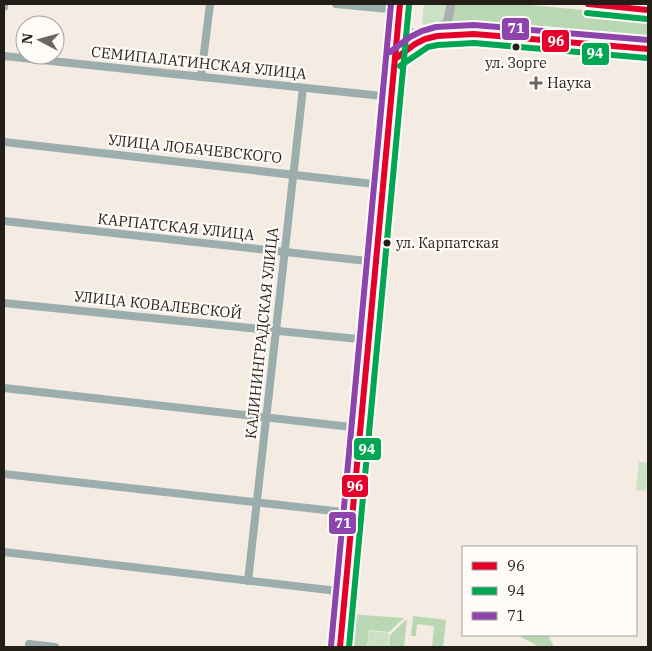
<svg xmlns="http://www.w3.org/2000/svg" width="652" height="651" font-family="'IBM Plex Serif',serif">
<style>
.green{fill:#cae2c3}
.forest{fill:#b8d7b2}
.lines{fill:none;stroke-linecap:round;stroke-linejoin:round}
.minor{stroke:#9cadad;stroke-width:8}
.major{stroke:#a9b0ae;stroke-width:9}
.bus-1-casing{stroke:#fefbf8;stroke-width:10}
.bus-2-casing{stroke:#fefbf8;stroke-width:10}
.bus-3-casing{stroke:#fefbf8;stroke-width:10}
.bus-1{stroke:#e4002b;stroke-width:6}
.bus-2{stroke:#00a651;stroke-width:6}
.bus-3{stroke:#8e44ad;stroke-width:6}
.bus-dot{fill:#231e18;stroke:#fefbf8;stroke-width:2}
.poi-dot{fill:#6c665f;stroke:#fefbf8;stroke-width:2}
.labels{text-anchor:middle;stroke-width:4.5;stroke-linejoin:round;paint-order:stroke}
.bus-label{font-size:14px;fill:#231e18;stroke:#fefbf8}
.street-label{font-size:15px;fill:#231e18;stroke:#fefbf8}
.poi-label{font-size:15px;fill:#231e18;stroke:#fefbf8;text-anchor:start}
.line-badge{stroke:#fefbf8;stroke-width:2}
.badge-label{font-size:14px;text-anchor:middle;font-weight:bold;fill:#fff}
</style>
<rect width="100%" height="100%" fill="#f4ebe2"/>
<g class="green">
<path d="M424,4H448L446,18L438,27L431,28L422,24Z"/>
<path d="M639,462L648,463L646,491L636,490Z"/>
<path d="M369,631L389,633L388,647H368Z"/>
</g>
<g class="forest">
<path d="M453,4H518L648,16V46L451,31L448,28Z"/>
<path d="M347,614L404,618L389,632L369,630L367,647H344Z"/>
<path d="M413,616L446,620L443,647H432L434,626L417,624L416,636H411Z"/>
<path d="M407,619L404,647H389L390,635Z"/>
<path d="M517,635H548L554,647H540Z"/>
</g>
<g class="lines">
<g class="minor">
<path d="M336,4L399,10"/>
<path d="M4,7V4"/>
<path d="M4,56L392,97"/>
<path d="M201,77L210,4"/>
<path d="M4,142L383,185"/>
<path d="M4,221L376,262"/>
<path d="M4,303L368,340"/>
<path d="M4,388L360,428"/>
<path d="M4,474L352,513"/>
<path d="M4,552L346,592"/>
<path d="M248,581L303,88"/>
<path d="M29,644L55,647"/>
</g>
<g class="major">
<path d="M588,4L648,10"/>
<path d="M399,16L410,32L425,39"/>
<path d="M437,36L448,20L451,4"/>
<path d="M395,59L415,44L425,39L437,36L474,34L648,49"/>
<path d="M340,647L400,4"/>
</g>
<defs>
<g id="bus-1">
<path d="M588,4L648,10"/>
<path d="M395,59L415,44L425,39L437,36L474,34L648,49"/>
<path d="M340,647L400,4"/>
</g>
<g id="bus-2">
<path d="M587,13L647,19"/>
<path d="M400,66L428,47L438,45L474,43L647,58"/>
<path d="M349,647L409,5"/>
</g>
<g id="bus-3">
<path d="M390,52L410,37L422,31L436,27L474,25L648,40"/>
<path d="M331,646L391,4"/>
</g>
</defs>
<use href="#bus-1" class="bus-1-casing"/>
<use href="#bus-2" class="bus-2-casing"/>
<use href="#bus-3" class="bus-3-casing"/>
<use href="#bus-1" class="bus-1"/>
<use href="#bus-2" class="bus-2"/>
<use href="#bus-3" class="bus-3"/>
</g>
<g class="bus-dot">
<circle cx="516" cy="47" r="4.5"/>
<circle cx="387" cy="243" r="4.5"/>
</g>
<path class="poi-dot" d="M533.5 75.5h5v5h5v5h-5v5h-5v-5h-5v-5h5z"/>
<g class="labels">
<g class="bus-label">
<text x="516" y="68">ул. Зорге</text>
<text x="396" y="248" text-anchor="start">ул. Карпатская</text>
</g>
<g class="street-label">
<text transform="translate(199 63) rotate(6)" y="5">СЕМИПАЛАТИНСКАЯ УЛИЦА</text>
<text transform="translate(195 149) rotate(6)" y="5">УЛИЦА ЛОБАЧЕВСКОГО</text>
<text transform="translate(176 227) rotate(6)" y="5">КАРПАТСКАЯ УЛИЦА</text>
<text transform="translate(158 305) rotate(6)" y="5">УЛИЦА КОВАЛЕВСКОЙ</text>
<text transform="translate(262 333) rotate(-84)" y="5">КАЛИНИНГРАДСКАЯ УЛИЦА</text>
</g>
<g class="poi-label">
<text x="547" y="88">Наука</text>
</g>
</g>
<g class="line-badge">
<rect x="501" y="17" width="29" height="24" rx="5" fill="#8e44ad"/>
<rect x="541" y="29" width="29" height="24" rx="5" fill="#e4002b"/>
<rect x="581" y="42" width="29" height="24" rx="5" fill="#00a651"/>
<rect x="353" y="437" width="29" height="24" rx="5" fill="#00a651"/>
<rect x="341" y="474" width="28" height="24" rx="5" fill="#e4002b"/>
<rect x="328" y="511" width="29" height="24" rx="5" fill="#8e44ad"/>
</g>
<g class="badge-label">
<text x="516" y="33">71</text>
<text x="556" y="46">96</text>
<text x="595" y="58">94</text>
<text x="367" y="454">94</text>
<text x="355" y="491">96</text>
<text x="343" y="528">71</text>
</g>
<rect width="652" height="651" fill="none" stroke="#231e18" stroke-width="10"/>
<rect x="462" y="546" width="175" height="90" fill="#fefbf8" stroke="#a6a39e"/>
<rect x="472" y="562" width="25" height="8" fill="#e4002b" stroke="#a6a39e"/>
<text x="507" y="571" font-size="15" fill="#231e18">96</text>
<rect x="472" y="587" width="25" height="8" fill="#00a651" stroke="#a6a39e"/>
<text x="507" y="596" font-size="15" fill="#231e18">94</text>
<rect x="472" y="612" width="25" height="8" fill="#8e44ad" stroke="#a6a39e"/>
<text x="507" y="621" font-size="15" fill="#231e18">71</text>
<g transform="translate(40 40) rotate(276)"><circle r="24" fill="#fefbf8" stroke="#a6a39e"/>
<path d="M0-4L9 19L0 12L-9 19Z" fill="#6c665f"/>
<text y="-8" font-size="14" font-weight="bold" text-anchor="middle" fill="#231e18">N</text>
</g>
</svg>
